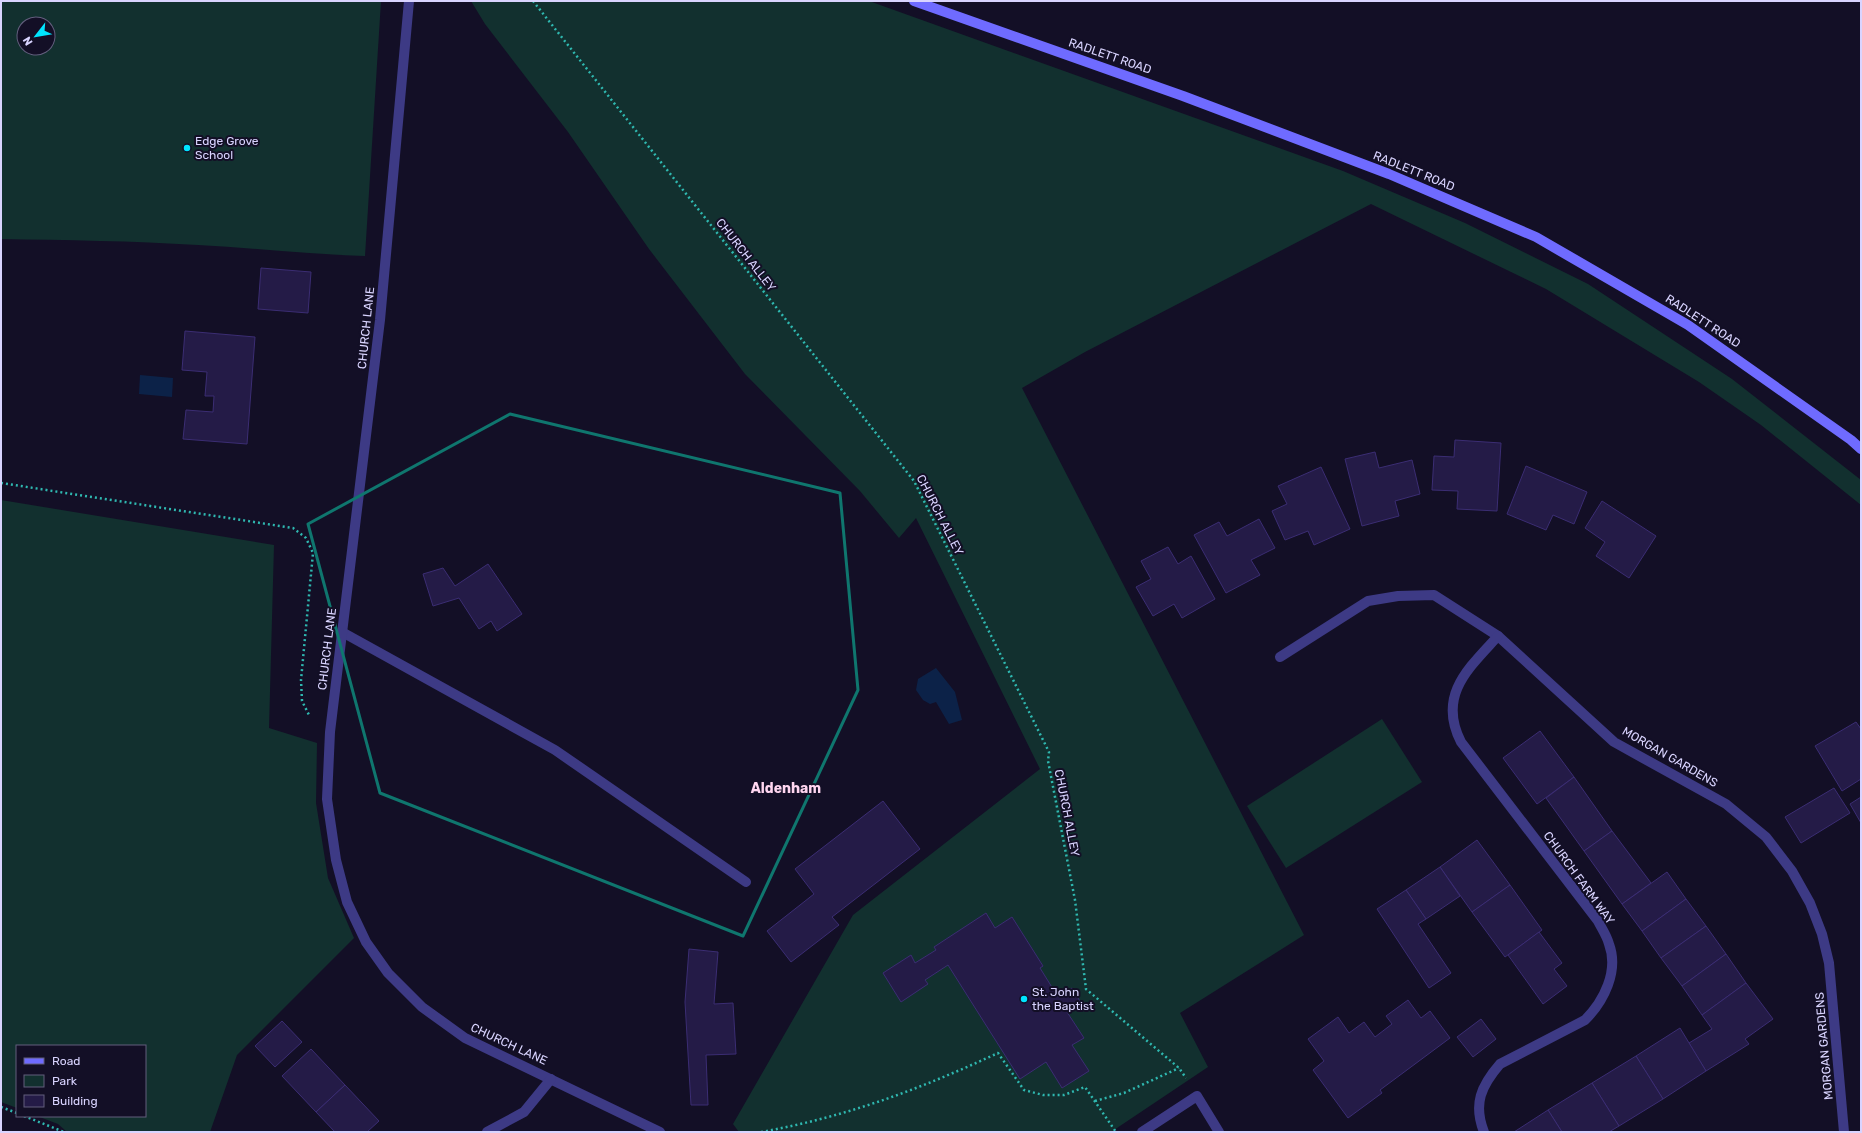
<svg xmlns="http://www.w3.org/2000/svg" width="1862" height="1133" font-family="Rubik,sans-serif">
<style>
.green{fill:#12302f;fill-rule:evenodd}
.water{fill:#0c2248}
.building{fill:#241b47;stroke:#3b2d73}
.lines{fill:none;stroke-linecap:round;stroke-linejoin:round}
.path{stroke:#2fb8b0;stroke-width:2.5;stroke-dasharray:2 3;stroke-linecap:butt}
.lane{stroke:#3d3a85;stroke-width:10}
.street{stroke:#3d3a85;stroke-width:10}
.secondary{stroke:#6f6bff;stroke-width:10}
.marked{fill:none;stroke:#0f766e;stroke-width:3;stroke-linejoin:round}
.poi-dot{fill:#00e5ff;stroke:#130f26;stroke-width:1.5}
.labels{text-anchor:middle;stroke-width:4;stroke-linejoin:round;paint-order:stroke}
.street-label{font-size:12px;fill:#d9d4ff;stroke:#130f26}
.poi-label{font-size:12px;fill:#d9d4ff;stroke:#130f26;text-anchor:start}
.quarter-label{font-size:14px;font-weight:bold;fill:#ffd6f0;stroke:#130f26}
</style>
<rect width="100%" height="100%" fill="#130f26"/>
<g class="green">
<path d="M1,1H381L365,256C309,254 254,248 198,245C133,241 67,240 1,239ZM24,24H48V48H24Z"/>
<path d="M471,1H869L1343,171L1465,223L1588,284L1732,379L1861,480V505L1761,425L1699,382L1546,289L1371,204L1085,352L1022,388L1304,935L1180,1013L1208,1067L1111,1132H739L733,1124L853,915L1040,769L916,518L899,538L860,491L745,374L649,249L568,132L485,24Z"/>
<path d="M1,500L274,545L269,728L317,743L316,803L328,878L354,938L237,1055L210,1132H67L58,1124L37,1116H145V1046H17V1108L1,1102Z"/>
<path d="M1382,719L1422,782L1286,868L1247,806Z"/>
</g>
<g class="water">
<path d="M140,375L173,378L172,397L139,394Z"/>
<path d="M936,668L955,692L962,720L949,724L936,702L930,704L923,700L916,690L918,679Z"/>
</g>
<g class="building">
<path d="M261,268L311,272L308,313L258,309Z"/>
<path d="M185,331L255,337L247,444L183,439L186,410L213,412L214,396H205L207,372L182,370Z"/>
<path d="M1455,440L1501,443L1497,511L1457,509L1458,491L1432,490L1434,456L1454,457Z"/>
<path d="M1375,452L1379,468L1412,460L1420,494L1395,501L1399,516L1362,526L1345,459Z"/>
<path d="M1526,466L1587,492L1574,524L1553,515L1546,530L1507,514Z"/>
<path d="M1321,467L1350,529L1314,545L1308,531L1285,540L1272,511L1287,504L1278,486Z"/>
<path d="M1602,501L1656,536L1629,578L1596,556L1605,542L1585,528Z"/>
<path d="M1259,519L1275,548L1251,560L1260,575L1226,593L1194,535L1219,522L1227,536Z"/>
<path d="M1168,547L1178,564L1191,556L1215,599L1182,618L1174,604L1153,616L1136,587L1151,579L1141,561Z"/>
<path d="M488,564L522,614L497,631L491,621L479,629L459,598L433,606L423,574L443,568L455,586Z"/>
<path d="M1856,722L1861,729V779L1842,791L1815,746Z"/>
<path d="M1540,731L1574,777L1537,804L1503,758Z"/>
<path d="M1574,777L1612,831L1584,851L1546,798Z"/>
<path d="M1834,788L1850,813L1801,843L1785,817Z"/>
<path d="M1861,797V823L1850,804Z"/>
<path d="M883,801L920,849L832,917L839,925L791,962L767,931L814,894L795,869Z"/>
<path d="M1612,831L1651,883L1622,904L1584,851Z"/>
<path d="M1477,840L1510,885L1472,912L1440,867Z"/>
<path d="M1440,867L1460,896L1426,919L1406,890Z"/>
<path d="M1667,872L1686,899L1642,931L1622,904Z"/>
<path d="M1510,885L1542,930L1505,957L1472,912Z"/>
<path d="M1406,890L1426,919L1418,924L1451,973L1429,988L1377,909Z"/>
<path d="M1686,899L1706,926L1661,958L1642,931Z"/>
<path d="M986,913L995,928L1012,917L1043,966L1040,968L1058,997L1072,988L1081,1003L1067,1012L1084,1038L1072,1045L1089,1071L1062,1088L1046,1062L1020,1079L948,965L925,980L928,984L901,1002L883,973L911,955L915,963L936,950L934,947Z"/>
<path d="M1706,926L1726,954L1682,986L1661,958Z"/>
<path d="M1539,932L1562,963L1554,969L1567,986L1543,1004L1508,955Z"/>
<path d="M689,949L718,952L714,1004L733,1003L736,1054L706,1055L708,1105H691L685,1002Z"/>
<path d="M1726,954L1746,983L1702,1015L1682,986Z"/>
<path d="M1746,983L1773,1019L1745,1039L1749,1044L1706,1071L1689,1043L1712,1029L1702,1015Z"/>
<path d="M1408,1000L1421,1018L1430,1011L1450,1038L1380,1090L1382,1093L1348,1118L1313,1070L1324,1061L1308,1039L1338,1017L1349,1033L1364,1022L1375,1037L1392,1024L1386,1016Z"/>
<path d="M1481,1019L1496,1039L1473,1057L1457,1037Z"/>
<path d="M282,1021L302,1042L275,1067L255,1046Z"/>
<path d="M1680,1028L1706,1071L1663,1099L1636,1056Z"/>
<path d="M311,1049L345,1085L316,1112L282,1076Z"/>
<path d="M1636,1056L1663,1099L1619,1126L1592,1083Z"/>
<path d="M1592,1083L1619,1126L1609,1132H1562L1548,1110Z"/>
<path d="M345,1085L379,1121L367,1132H335L316,1112Z"/>
<path d="M1548,1110L1562,1132H1514Z"/>
</g>
<g class="lines">
<g class="path">
<path d="M533,1L914,481L1049,752L1048,761L1075,900L1086,989L1179,1068L1186,1078"/>
<path d="M1,483L293,528L306,538L313,553L301,680L302,701L310,717"/>
<path d="M1095,1101L1124,1093L1179,1068"/>
<path d="M1,1107L17,1113"/>
<path d="M24,1116L64,1132"/>
<path d="M761,1132C846,1117 920,1089 998,1053L1024,1090L1043,1095H1064L1085,1087L1116,1132"/>
</g>
<g class="lane">
<path d="M342,632L555,750L746,882"/>
<path d="M1142,1132L1197,1096L1219,1132"/>
</g>
<g class="street">
<path d="M409,1L380,320L330,732L327,799L336,860L347,902L366,942L388,973L422,1007L465,1038L660,1132"/>
<path d="M1280,657L1368,601L1398,596L1434,595L1498,636L1614,742L1726,804L1766,837L1792,871L1810,903L1822,934L1829,963L1844,1132"/>
<path d="M487,1132L524,1112L551,1079"/>
<path d="M1484,1132C1473,1104 1481,1086 1500,1064L1585,1020C1604,1001 1619,971 1609,944C1607,936 1602,929 1598,921L1461,742C1437,695 1469,668 1498,636"/>
</g>
<path class="secondary" d="M914,1L1183,96L1389,174L1536,237L1688,325L1851,440L1861,449"/>
</g>
<path class="marked" d="M510,414L840,493L858,690L743,936L380,793L308,524Z"/>
<g class="poi-dot">
<circle cx="187" cy="148" r="4"/>
<circle cx="1024" cy="999" r="4"/>
</g>
<g class="labels">
<g class="street-label">
<text transform="translate(1110 56) rotate(19)" y="4">RADLETT ROAD</text>
<text transform="translate(1414 171) rotate(22)" y="4">RADLETT ROAD</text>
<text transform="translate(746 255) rotate(52)" y="4">CHURCH ALLEY</text>
<text transform="translate(1703 321) rotate(33)" y="4">RADLETT ROAD</text>
<text transform="translate(366 328) rotate(-84)" y="4">CHURCH LANE</text>
<text transform="translate(940 515) rotate(63)" y="4">CHURCH ALLEY</text>
<text transform="translate(327 649) rotate(-83)" y="4">CHURCH LANE</text>
<text transform="translate(1670 757) rotate(30)" y="4">MORGAN GARDENS</text>
<text transform="translate(1067 813) rotate(79)" y="4">CHURCH ALLEY</text>
<text transform="translate(1579 878) rotate(54)" y="4">CHURCH FARM WAY</text>
<text transform="translate(509 1044) rotate(25)" y="4">CHURCH LANE</text>
<text transform="translate(1824 1046) rotate(-95)" y="4">MORGAN GARDENS</text>
</g>
<g class="poi-label">
<text x="195" y="145">Edge Grove<tspan x="195" dy="14">School</tspan></text>
<text x="1032" y="996">St. John<tspan x="1032" dy="14">the Baptist</tspan></text>
</g>
<g class="quarter-label">
<text x="786" y="793">Aldenham</text>
</g>
</g>
<rect width="1862" height="1133" fill="none" stroke="#d9d4ff" stroke-width="4"/>
<rect x="16" y="1045" width="130" height="72" fill="#130f26" stroke="#625e7d"/>
<rect x="24" y="1058" width="20" height="6" fill="#6f6bff" stroke="#625e7d"/>
<text x="52" y="1065" font-size="12" fill="#d9d4ff">Road</text>
<rect x="24" y="1075" width="20" height="12" fill="#12302f" stroke="#625e7d"/>
<text x="52" y="1085" font-size="12" fill="#d9d4ff">Park</text>
<rect x="24" y="1095" width="20" height="12" fill="#241b47" stroke="#625e7d"/>
<text x="52" y="1105" font-size="12" fill="#d9d4ff">Building</text>
<g transform="translate(36 36) rotate(239)"><circle r="19" fill="#130f26" stroke="#625e7d"/>
<path d="M0-3L7 15L0 10L-7 15Z" fill="#00e5ff"/>
<text y="-6" font-size="11" font-weight="bold" text-anchor="middle" fill="#d9d4ff">N</text>
</g>
</svg>
